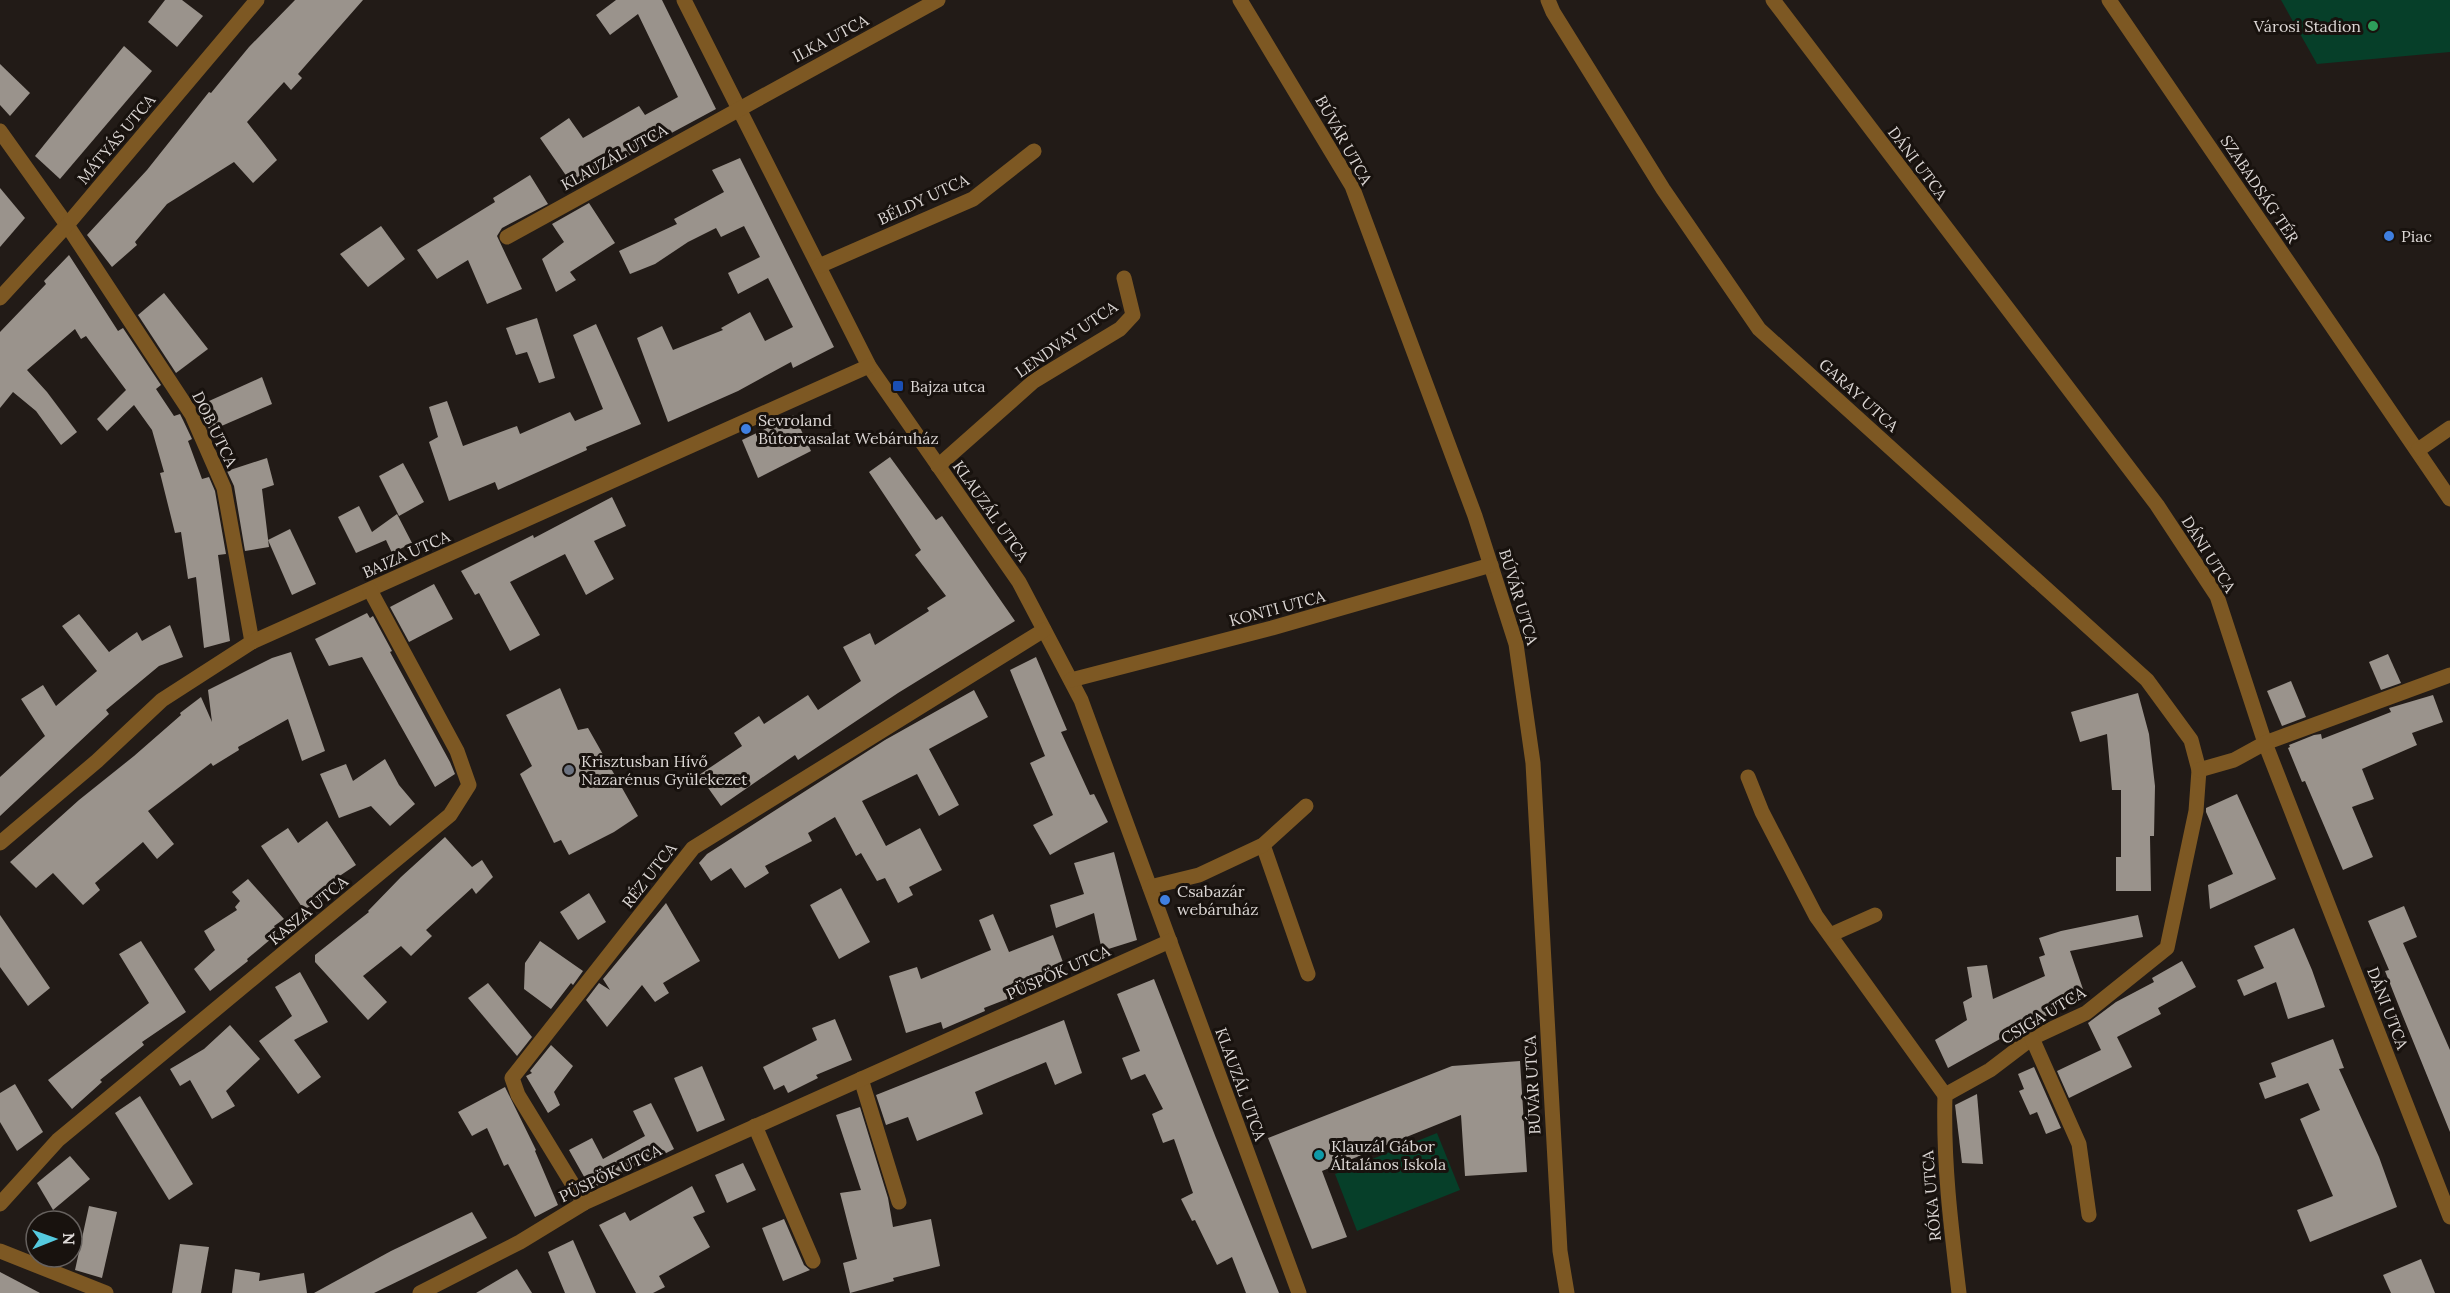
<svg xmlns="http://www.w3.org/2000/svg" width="2450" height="1293" font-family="Lora,serif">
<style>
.green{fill:#063f29}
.building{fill:#9a938c}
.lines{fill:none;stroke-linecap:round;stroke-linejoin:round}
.minor{stroke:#7d5823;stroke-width:15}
.leisure-dot{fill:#2e9e5b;stroke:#18120e;stroke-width:2}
.shop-dot{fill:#3f7fe0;stroke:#18120e;stroke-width:2}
.transit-dot{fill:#1a4fb4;stroke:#18120e;stroke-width:2}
.worship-dot{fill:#6b7280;stroke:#18120e;stroke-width:2}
.culture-dot{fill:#0f9aa8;stroke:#18120e;stroke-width:2}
.labels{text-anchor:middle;stroke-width:6;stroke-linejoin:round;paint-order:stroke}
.poi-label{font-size:16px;fill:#dcd7d5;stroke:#18120e;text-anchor:start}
.street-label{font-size:16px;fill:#dcd7d5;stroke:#18120e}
</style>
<rect width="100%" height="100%" fill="#221b17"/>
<g class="green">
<path d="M2281,0H2450V52L2317,64Z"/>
<path d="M1437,1133L1460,1190L1357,1231L1335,1174Z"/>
</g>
<g class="building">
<path d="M165,0H182L203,16L177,47L148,22Z"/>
<path d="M295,0H363L298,74L302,78L291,90L284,82L247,122L277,160L253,183L234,162L167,204L135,242L137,245L112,267L87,235L147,170L209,92L211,93L249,47Z"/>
<path d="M616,0H662L716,109L625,158L623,154L574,187L540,138L569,118L583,138L639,106L645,115L678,97L638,14L610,35L596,15Z"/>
<path d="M124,46L152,71L60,179L35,156Z"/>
<path d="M0,64L30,93L10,116L0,105Z"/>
<path d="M740,158L834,347L793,368L791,362L738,391L668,422L637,338L662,326L673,350L723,330L721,328L750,312L765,341L793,327L768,278L738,294L728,273L760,257L744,226L721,237L716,228L688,242L655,264L630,274L619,251L677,224L674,219L724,192L712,170Z"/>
<path d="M530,175L548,204L502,228L497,236L522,289L487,304L468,260L437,279L417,250L495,202L493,198Z"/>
<path d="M0,188L25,218L0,247Z"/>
<path d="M589,203L615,243L570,272L576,280L556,292L542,259L564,242L552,224Z"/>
<path d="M381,226L405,259L368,287L340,254Z"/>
<path d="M69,255L118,331L123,328L161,385L156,389L174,416L180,414L183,420L192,439L188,441L202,479L209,477L215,491L226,554L218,555L230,641L204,648L196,577L188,579L181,532L175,533L160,473L164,472L152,430L134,405L107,431L97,419L126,390L86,336L81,339L75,329L27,370L47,392L77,432L61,445L36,411L13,392L0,408V332L46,284L44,281Z"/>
<path d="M164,293L208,349L176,373L138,315Z"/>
<path d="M537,318L555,378L539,383L527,352L516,355L506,328Z"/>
<path d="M596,324L641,424L586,447L587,450L498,490L495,482L449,501L429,442L438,437L429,407L447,401L463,446L517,426L520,434L570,412L575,421L603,409L573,335Z"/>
<path d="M262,377L272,404L210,431L198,406Z"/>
<path d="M794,415L811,451L758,478L742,440Z"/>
<path d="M890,457L936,520L942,516L1015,621L898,693L798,760L795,755L721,806L699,775L742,746L734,733L759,716L764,724L808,695L818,710L861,681L843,647L870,633L875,645L929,611L927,608L946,596L915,555L921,550L869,472Z"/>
<path d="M267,458L274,485L262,489L269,547L245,551L234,486L227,471Z"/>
<path d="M403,463L424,502L399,516L379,476Z"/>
<path d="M612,497L626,526L594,541L614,579L586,595L565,554L510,582L540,635L510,651L479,593L475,595L461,571L533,535L534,538Z"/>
<path d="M359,506L372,532L397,514L412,543L392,553L386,540L356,553L338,517Z"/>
<path d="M290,529L316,584L292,595L268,540Z"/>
<path d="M434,584L453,619L409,642L390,607Z"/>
<path d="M367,613L370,618L373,616L392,651L390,652L450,762L455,774L435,787L362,657L329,666L315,639Z"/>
<path d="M79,614L109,652L137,632L142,641L170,625L183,657L159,666L106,710L109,714L0,816V777L45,736L21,699L43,685L56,706L97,671L62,626Z"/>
<path d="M291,652L325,751L302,761L288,719L238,747L239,750L213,766L211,763L148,811L174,844L157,859L143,842L95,883L100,890L83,905L53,873L36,888L10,862L79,800L134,756L181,715L180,713L201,697L212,722L208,690L272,658Z"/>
<path d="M2388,654L2401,683L2381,690L2369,662Z"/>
<path d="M1036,657L1067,730L1061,732L1090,795L1094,794L1108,822L1050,855L1033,825L1053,815L1030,763L1045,756L1010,670Z"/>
<path d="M2291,681L2306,717L2282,726L2267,691Z"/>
<path d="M560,688L578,730L588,728L638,816L614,832L569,855L561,840L554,843L520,774L532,766L506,715Z"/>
<path d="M974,690L988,717L929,749L959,805L939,816L917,774L862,801L886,846L920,828L942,870L909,887L913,895L898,903L885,878L877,881L861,853L856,856L835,817L808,833L812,841L765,866L769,873L745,888L731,868L711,881L699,863L707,854L885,740Z"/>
<path d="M2138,693L2149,734L2155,786L2154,836H2150L2151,891H2116V857H2121V790H2112L2107,734L2080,742L2071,712Z"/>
<path d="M2433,695L2443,722L2412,733L2417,745L2362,769L2374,799L2352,807L2373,857L2343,870L2305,781L2302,782L2288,748L2290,747L2289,745L2314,735L2321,734L2322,739L2391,712L2389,708Z"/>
<path d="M385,759L399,785L415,804L390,826L371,806L339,818L320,774L346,764L353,781Z"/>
<path d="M2237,794L2276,879L2210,909L2208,885L2233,874L2206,812V808Z"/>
<path d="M327,821L356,865L326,885L331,892L304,910L261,846L288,828L298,843Z"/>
<path d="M445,837L472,867L482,860L493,877L476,894L472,888L426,930L432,936L411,956L401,946L363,976L387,1002L368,1020L315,962V955L369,912L368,911L401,877Z"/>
<path d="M1114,852L1137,940L1102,951L1094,913L1056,928L1050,905L1084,894L1074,863Z"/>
<path d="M248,879L284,919L274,926L278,933L247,959L248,961L210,991L194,969L215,950L204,931L237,910L235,907L240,901L232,892Z"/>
<path d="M841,888L870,942L839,959L810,905Z"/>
<path d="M589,893L606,922L578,940L560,912Z"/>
<path d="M666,903L700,961L663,983L669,993L655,1002L642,985L607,1027L586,1000L599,983L610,990L603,979Z"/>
<path d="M2404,906L2417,937L2403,943L2450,1050V1132L2402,1014L2385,971L2389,970L2368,921Z"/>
<path d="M993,914L1009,952L1053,935L1064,965L1022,983L1025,992L984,1008L985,1011L943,1029L941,1022L906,1033L889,976L917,967L921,979L991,950L979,920Z"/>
<path d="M0,915L50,988L28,1006L0,967Z"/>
<path d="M2138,915L2143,937L2070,951L2086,998L2048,1011L2050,1014L1999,1036L2000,1039L1948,1068L1935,1040L1967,1020L1963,1002L1972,997L1967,967L1987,965L1993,999L2045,976L2039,957L2045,955L2039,938L2061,931Z"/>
<path d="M2294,928L2312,970L2325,1007L2288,1019L2276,982L2244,996L2237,980L2264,968L2254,946Z"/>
<path d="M141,941L186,1012L142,1042L144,1045L100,1080L102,1082L72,1109L48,1080L149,1003L119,954Z"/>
<path d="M540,941L583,971L573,985L571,983L551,1009L524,989L525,963Z"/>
<path d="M2182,961L2196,987L2158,1008L2161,1014L2117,1037L2132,1067L2069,1098L2057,1071L2101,1050L2088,1023L2116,1002L2154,982L2152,978Z"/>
<path d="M300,972L328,1022L294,1040L321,1077L298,1094L259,1041L292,1016L275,987Z"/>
<path d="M1154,979L1216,1138L1279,1293H1246L1232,1257L1217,1265L1195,1220L1192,1221L1181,1199L1193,1193L1174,1139L1163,1143L1152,1114L1163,1109L1145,1074L1131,1080L1122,1058L1140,1051L1117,994Z"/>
<path d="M488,983L532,1037L517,1056L468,998Z"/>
<path d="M835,1019L852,1060L816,1075L818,1078L788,1093L784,1085L774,1090L763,1067L817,1040L812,1028Z"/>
<path d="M1064,1020L1082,1073L1055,1085L1046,1062L975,1092L983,1114L917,1141L908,1117L886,1125L876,1095Z"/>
<path d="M230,1025L260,1059L226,1091L235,1106L212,1119L190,1080L180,1086L170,1069L204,1049Z"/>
<path d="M2333,1039L2344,1068L2339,1069L2379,1157L2397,1207L2310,1242L2297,1210L2333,1196L2300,1119L2320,1110L2308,1083L2265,1099L2259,1083L2276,1077L2271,1063Z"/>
<path d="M551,1045L573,1066L554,1092L560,1105L548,1113L526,1076L532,1073L530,1071Z"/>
<path d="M1520,1061L1527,1172L1465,1176L1461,1115L1322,1171L1347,1237L1312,1249L1268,1138L1452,1066Z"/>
<path d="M702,1066L725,1120L697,1132L674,1078Z"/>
<path d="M2034,1067L2061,1128L2046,1134L2037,1112L2030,1115L2019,1091L2024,1089L2018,1074Z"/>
<path d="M15,1084L43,1132L17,1151L0,1122V1093Z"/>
<path d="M505,1087L536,1150L535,1151L558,1205L535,1217L508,1164L504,1166L487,1128L472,1136L458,1112Z"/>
<path d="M1977,1094L1983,1164L1962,1163L1955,1105Z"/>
<path d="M140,1096L193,1184L169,1200L115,1113Z"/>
<path d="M651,1103L674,1149L641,1166L640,1163L591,1189L569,1150L592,1138L603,1159L645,1136L633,1111Z"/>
<path d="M860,1107L888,1198L893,1227L931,1219L940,1266L893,1278L894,1281L850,1293L843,1263L857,1259L840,1193L861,1190L836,1115Z"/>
<path d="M70,1156L90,1179L53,1210L37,1183Z"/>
<path d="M743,1163L756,1190L727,1203L715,1175Z"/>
<path d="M692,1186L705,1212L693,1217L710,1247L659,1276L665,1287L653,1293H636L599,1225L625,1212L630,1221Z"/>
<path d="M89,1206L117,1212L102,1278L75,1270Z"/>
<path d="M472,1212L487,1238L374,1293H314L391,1251Z"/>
<path d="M784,1219L804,1265L810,1270L783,1281L762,1228Z"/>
<path d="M573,1240L596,1293H565L548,1252Z"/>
<path d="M180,1244L209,1247L201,1293H172Z"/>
<path d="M2421,1259L2435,1293H2391L2383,1275Z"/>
<path d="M235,1269L260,1273L259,1281L304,1273L307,1293H232Z"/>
<path d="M517,1269L532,1293H476Z"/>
<path d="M0,1272L40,1293H0Z"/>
</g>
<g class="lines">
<g class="minor">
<path d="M684,0L869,366L1019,582L1081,700L1299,1293"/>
<path d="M1240,0L1352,186L1475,516L1516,644L1533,763L1560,1251L1567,1293"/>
<path d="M1548,0L1553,12L1663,189L1759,329L2147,680L2191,740L2199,770L2196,811L2167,948L2086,1013L2032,1038L1990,1070L1945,1095L1816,916L1762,812L1748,777"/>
<path d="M1773,0L2157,505L2217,596L2265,743L2450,1217"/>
<path d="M2109,0L2450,499"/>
<path d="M0,131L67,225L192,415L224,488L252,642"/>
<path d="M507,237L938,0"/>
<path d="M819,266L973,199L1034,151"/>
<path d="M0,298L67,225L257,0"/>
<path d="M2418,450L2450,428"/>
<path d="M938,466L1034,381L1120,329L1133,315L1124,278"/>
<path d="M1071,680L1272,628L1491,565"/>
<path d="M2199,770L2234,760L2265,743L2450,675"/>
<path d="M0,843L97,761L162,700L252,642L869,366"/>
<path d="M1263,845L1308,974"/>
<path d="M1150,887L1199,875L1263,845L1306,806"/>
<path d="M1830,935L1875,915"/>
<path d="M2032,1038L2079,1144L2089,1215"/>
<path d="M861,1079L899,1202"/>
<path d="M1945,1095C1943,1162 1951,1227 1959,1293"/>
<path d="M755,1126L813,1261"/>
<path d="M584,1203L518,1095L512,1078L693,848L1044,630"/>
<path d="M0,1204L58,1140L450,815L469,785L457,751L370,590"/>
<path d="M0,1251L106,1293"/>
<path d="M420,1293L520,1242L584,1203L1170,941"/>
</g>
</g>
<circle class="leisure-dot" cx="2373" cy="26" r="6"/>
<g class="shop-dot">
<circle cx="2389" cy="236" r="6"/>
<circle cx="746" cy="429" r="6"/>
<circle cx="1165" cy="900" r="6"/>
</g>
<rect class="transit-dot" x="892" y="380" width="12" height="12" rx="3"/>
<circle class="worship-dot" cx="569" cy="770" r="6"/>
<circle class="culture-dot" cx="1319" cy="1155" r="6"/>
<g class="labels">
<g class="poi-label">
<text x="2361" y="32" text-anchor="end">Városi Stadion</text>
<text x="2401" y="242">Piac</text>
<text x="910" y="392">Bajza utca</text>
<text x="758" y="426">Sevroland<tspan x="758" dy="18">Bútorvasalat Webáruház</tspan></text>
<text x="581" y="767">Krisztusban Hívő<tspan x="581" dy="18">Nazarénus Gyülekezet</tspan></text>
<text x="1177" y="897">Csabazár<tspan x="1177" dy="18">webáruház</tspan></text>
<text x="1331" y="1152">Klauzál Gábor<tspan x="1331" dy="18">Általános Iskola</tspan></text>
</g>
<g class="street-label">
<text transform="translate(830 38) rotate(-28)" y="6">ILKA UTCA</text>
<text transform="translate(116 139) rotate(-50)" y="6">MÁTYÁS UTCA</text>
<text transform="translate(1344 140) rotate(61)" y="6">BÚVÁR UTCA</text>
<text transform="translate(614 157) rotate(-29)" y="6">KLAUZÁL UTCA</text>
<text transform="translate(1918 163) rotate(53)" y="6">DÁNI UTCA</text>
<text transform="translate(2260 189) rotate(56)" y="6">SZABADSÁG TÉR</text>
<text transform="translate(923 199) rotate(-25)" y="6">BÉLDY UTCA</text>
<text transform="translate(1066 339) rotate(-35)" y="6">LENDVAY UTCA</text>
<text transform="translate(1859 395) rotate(42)" y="6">GARAY UTCA</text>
<text transform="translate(215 429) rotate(64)" y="6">DOB UTCA</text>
<text transform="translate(991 511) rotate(55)" y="6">KLAUZÁL UTCA</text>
<text transform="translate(406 554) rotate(-24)" y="6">BAJZA UTCA</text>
<text transform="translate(2209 554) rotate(58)" y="6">DÁNI UTCA</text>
<text transform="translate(1519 597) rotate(73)" y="6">BÚVÁR UTCA</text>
<text transform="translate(1277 608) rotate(-15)" y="6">KONTI UTCA</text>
<text transform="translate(649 875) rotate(-52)" y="6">RÉZ UTCA</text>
<text transform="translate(308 910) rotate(-40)" y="6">KASZA UTCA</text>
<text transform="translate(1058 972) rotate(-24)" y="6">PÜSPÖK UTCA</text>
<text transform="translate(2388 1008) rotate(69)" y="6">DÁNI UTCA</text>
<text transform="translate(2043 1015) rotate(-31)" y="6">CSIGA UTCA</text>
<text transform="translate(1241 1084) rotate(70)" y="6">KLAUZÁL UTCA</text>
<text transform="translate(1532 1085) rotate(-93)" y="6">BÚVÁR UTCA</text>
<text transform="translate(610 1173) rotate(-26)" y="6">PÜSPÖK UTCA</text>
<text transform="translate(1931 1196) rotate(-95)" y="6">RÓKA UTCA</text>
</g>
</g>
<g transform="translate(54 1239) rotate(89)"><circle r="28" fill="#18120e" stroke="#66615e" stroke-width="1.5"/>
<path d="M0-4.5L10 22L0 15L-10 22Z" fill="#55cadf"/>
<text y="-9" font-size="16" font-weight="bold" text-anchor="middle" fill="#dcd7d5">N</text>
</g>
</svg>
